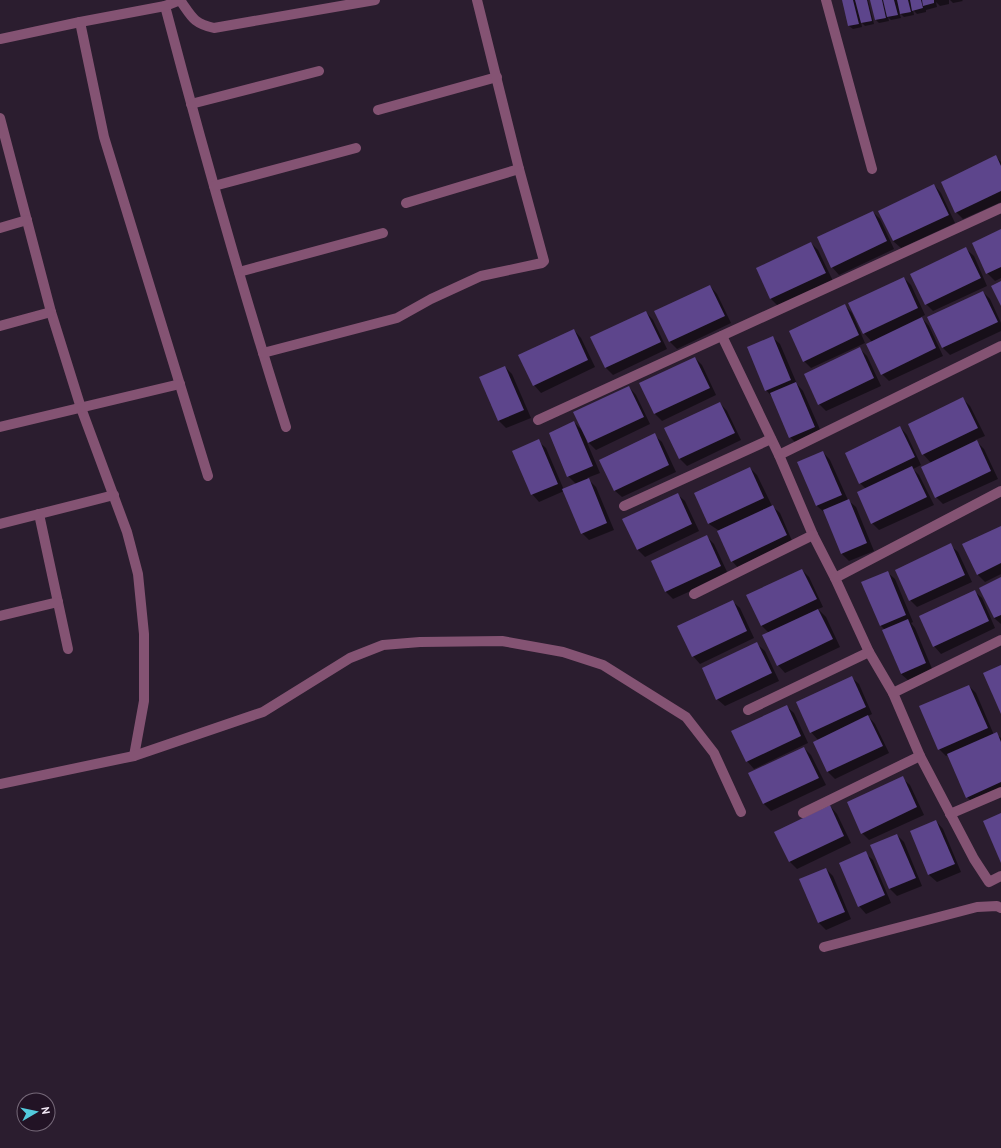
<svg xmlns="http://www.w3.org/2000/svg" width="1001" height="1148" font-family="'PT Sans',sans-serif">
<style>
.shadow{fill:#0007}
.building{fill:#5d458c}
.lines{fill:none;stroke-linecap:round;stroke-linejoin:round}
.minor{stroke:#845373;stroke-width:10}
</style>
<rect width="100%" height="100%" fill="#2b1d2f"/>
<g class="shadow">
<path d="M843,0H868L874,24L865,26L861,22L862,27L853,29L849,26Z"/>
<path d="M871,0H949V4L940,6L936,2L937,7L926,10V12L917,14L913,10L914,15L904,17L899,12L901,18L891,20L888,17L889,21L879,23L876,20Z"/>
<path d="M950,0H962L963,1L953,3Z"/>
<path d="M996,157L1001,162V202L963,219L956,212Z"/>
<path d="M934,185L941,193L955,223L901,248L893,241L879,211Z"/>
<path d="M873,212L880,219L894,249L839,275L832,267Z"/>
<path d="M1001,230V278L995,281L987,273L973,243Z"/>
<path d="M811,243L818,250L833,281L778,306L771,299L757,269Z"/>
<path d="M966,249L974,256L987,286L933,311L926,304Z"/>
<path d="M904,278L911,285L925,315L921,317L929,326L943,356L889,381L882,374L872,342L864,333Z"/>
<path d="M710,286L717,294L731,323L677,349L670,342L656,312Z"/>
<path d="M983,292L990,299L1001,323V331L950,355L943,348Z"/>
<path d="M844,305L852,313L865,343L811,368L804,361Z"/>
<path d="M646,312L653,320L667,349L613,375L606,368L591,338Z"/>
<path d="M574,330L581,338L595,367L541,393L534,385Z"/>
<path d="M772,337L780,344L797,384L803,391L822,434L797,444L790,437L773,398L766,390Z"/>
<path d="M859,348L867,356L881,386L826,411L819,404Z"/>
<path d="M695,358L702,365L716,395L662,421L655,414Z"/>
<path d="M505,367L512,374L531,418L506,428L499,421L480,378Z"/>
<path d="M629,387L636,395L650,424L596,450L586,440L600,473L587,478L596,487L614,530L589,540L582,533L564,491L539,502L532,494L538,441L546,448L564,490L576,484L568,476L574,422L583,431Z"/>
<path d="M963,399L970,406L985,436L975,440L984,449L998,479L943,504L936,497L931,463L923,454Z"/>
<path d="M720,403L727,411L741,440L687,466L680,459L666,429Z"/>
<path d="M900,427L907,435L921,465L913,469L919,475L934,505L879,530L872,523L866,489L860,483Z"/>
<path d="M654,435L662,442L676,472L622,497L614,490Z"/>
<path d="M823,452L830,460L848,500L856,507L874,551L849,561L842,554L825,513L817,506L799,463Z"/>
<path d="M750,468L757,475L772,506L780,513L793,543L739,569L732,561L718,530L709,524L696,494Z"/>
<path d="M677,494L685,501L699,531L645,557L637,549Z"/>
<path d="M1001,527V574L985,582L977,574Z"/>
<path d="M706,536L714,544L728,574L673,599L666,592L652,562Z"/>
<path d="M950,545L958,552L972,582L917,607L910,600Z"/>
<path d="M802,570L809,577L823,607L818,609L826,617L840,647L785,673L778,665L769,633L761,625Z"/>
<path d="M887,572L895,579L913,622L911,623L915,628L933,671L909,681L901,674L883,631L885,630L881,626L863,582Z"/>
<path d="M1001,578V624L994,618L980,588Z"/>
<path d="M974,591L982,598L995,628L941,654L934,646Z"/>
<path d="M732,601L740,608L754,638L700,664L693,656Z"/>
<path d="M757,644L765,651L779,681L725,706L717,699Z"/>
<path d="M851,677L859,684L872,714L868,716L875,724L889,753L835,779L828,772L814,742L818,740L811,732Z"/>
<path d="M969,686L976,693L994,735L996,734L1001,738V792L974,804L967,797L948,755L946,756L939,749Z"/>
<path d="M786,706L794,713L808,743L754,769L747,761Z"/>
<path d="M804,748L811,755L826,785L771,811L764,804L750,774Z"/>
<path d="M902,778L910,785L924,815L869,840L862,833Z"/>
<path d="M830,806L837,814L851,843L797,869L790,862L776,832Z"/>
<path d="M936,821L943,829L961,872L937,882L929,875L911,832Z"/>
<path d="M897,835L904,842L922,886L897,896L890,889L872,846Z"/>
<path d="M865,853L873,860L891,903L866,914L859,906Z"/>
<path d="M826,869L833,876L851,919L826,930L819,923Z"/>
</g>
<g class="building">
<path d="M842,0H853L859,24L848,26Z"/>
<path d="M855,0H867L872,21L861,23Z"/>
<path d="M870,0H882L886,18L875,20Z"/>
<path d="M883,0H894L898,15L887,17Z"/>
<path d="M897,0H908L911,12L900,14Z"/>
<path d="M910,0H921L923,8L912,11Z"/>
<path d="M922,0H934V3L923,6Z"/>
<path d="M996,155L1001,166V191L955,213L941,182Z"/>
<path d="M934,184L949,215L893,241L878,211Z"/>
<path d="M873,211L887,241L831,268L817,237Z"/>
<path d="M1001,229V267L986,274L972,243Z"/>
<path d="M811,242L826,273L770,299L756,268Z"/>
<path d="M966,247L981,278L925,305L910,274Z"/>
<path d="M904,277L918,308L863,334L848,303Z"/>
<path d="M1001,281V306L991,286Z"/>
<path d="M710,285L725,316L669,342L654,311Z"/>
<path d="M983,291L998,322L942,348L927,317Z"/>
<path d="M845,304L859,335L803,362L789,331Z"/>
<path d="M646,311L661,342L605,368L590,337Z"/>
<path d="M922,317L936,348L881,375L866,344Z"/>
<path d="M574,329L588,360L533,386L518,355Z"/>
<path d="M773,336L791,380L765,391L747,347Z"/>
<path d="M860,347L874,378L818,405L804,374Z"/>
<path d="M695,357L710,388L654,414L639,383Z"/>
<path d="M505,366L524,410L498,421L479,377Z"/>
<path d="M796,382L815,427L789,438L770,393Z"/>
<path d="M629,386L644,417L588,443L573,412Z"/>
<path d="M963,397L978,428L922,455L908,424Z"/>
<path d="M720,402L735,433L679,459L664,428Z"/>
<path d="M574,421L593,466L567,477L549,433Z"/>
<path d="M900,426L915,457L859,484L845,453Z"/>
<path d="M655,433L669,465L614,491L599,460Z"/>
<path d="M539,439L558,484L531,495L512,451Z"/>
<path d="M977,440L991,471L935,498L921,467Z"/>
<path d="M823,451L842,495L816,506L797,462Z"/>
<path d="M912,466L927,497L871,524L857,492Z"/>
<path d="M750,467L764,498L708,524L694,493Z"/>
<path d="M589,478L607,523L581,534L562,489Z"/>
<path d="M678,493L692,524L637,550L622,519Z"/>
<path d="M849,499L867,543L841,554L823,510Z"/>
<path d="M773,505L787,535L731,562L717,531Z"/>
<path d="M1001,526V563L977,575L962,544Z"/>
<path d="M707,535L721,566L665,592L651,561Z"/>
<path d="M951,543L965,575L909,601L895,570Z"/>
<path d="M802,569L817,599L761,626L746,595Z"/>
<path d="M888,571L906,615L880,626L861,582Z"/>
<path d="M1001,577V615L994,618L979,588Z"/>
<path d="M975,590L989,621L933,647L919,616Z"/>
<path d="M733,600L747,631L692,657L677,626Z"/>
<path d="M818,609L833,639L777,666L762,635Z"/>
<path d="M908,619L926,663L901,674L882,630Z"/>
<path d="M757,642L772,673L716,700L702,668Z"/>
<path d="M1001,665V714L983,673Z"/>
<path d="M852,676L866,707L810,733L796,702Z"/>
<path d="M969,685L988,728L938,750L919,706Z"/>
<path d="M787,705L801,736L746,762L731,731Z"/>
<path d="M868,715L883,746L827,772L813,742Z"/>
<path d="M997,732L1001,742V782L966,798L947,754Z"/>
<path d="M804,747L819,778L763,804L748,773Z"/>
<path d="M903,776L917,807L861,834L847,802Z"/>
<path d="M830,805L844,836L789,862L774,832Z"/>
<path d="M1001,813V863L983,821Z"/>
<path d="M936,820L955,864L928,875L910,831Z"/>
<path d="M897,834L916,878L889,889L870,845Z"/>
<path d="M866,851L885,895L858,907L839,863Z"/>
<path d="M826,868L845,912L818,923L799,879Z"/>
</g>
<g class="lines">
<g class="minor">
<path d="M180,0C192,17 193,23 214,28L375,0"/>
<path d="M826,0L872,169"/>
<path d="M165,6C202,147 242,288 286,427"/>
<path d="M80,22L104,137L208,476"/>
<path d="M0,39L80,22L165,6L180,0"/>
<path d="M191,104L319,71"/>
<path d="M378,110L497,77"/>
<path d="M0,118L51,312L81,408L127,532L138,574L144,634V701L134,756"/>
<path d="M214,186L356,148"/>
<path d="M406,203L519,169"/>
<path d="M0,228L27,220"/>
<path d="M239,272L383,233"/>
<path d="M0,326L51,312"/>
<path d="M722,336L779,455L813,535L835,578L869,652L893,693"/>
<path d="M263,353L397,318L431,299L481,276L542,263L544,261L519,169L477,0"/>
<path d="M538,420L1001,208"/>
<path d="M0,427L180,384"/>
<path d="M779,455L1001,346"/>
<path d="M624,506L771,439"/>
<path d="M39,514L68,649"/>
<path d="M0,524L114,495"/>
<path d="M835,578L1001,491"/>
<path d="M694,594L813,535"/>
<path d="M0,616L58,602"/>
<path d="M1001,640L893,693L920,756L974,859L989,882L1001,876"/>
<path d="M748,710L869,652"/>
<path d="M0,784L134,756L263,712L350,658L383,645L420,642L502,641L563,652L603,665L686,717L714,753L741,812"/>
<path d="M803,813L920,756"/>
<path d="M950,814L1001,792"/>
<path d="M824,947L977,907L997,906L1001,908"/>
</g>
</g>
<g transform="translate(36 1112) rotate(81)"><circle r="19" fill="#221325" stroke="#766979"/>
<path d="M0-3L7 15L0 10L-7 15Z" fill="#53cadc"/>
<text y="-6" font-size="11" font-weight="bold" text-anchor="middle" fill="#f5ebf8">N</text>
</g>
</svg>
